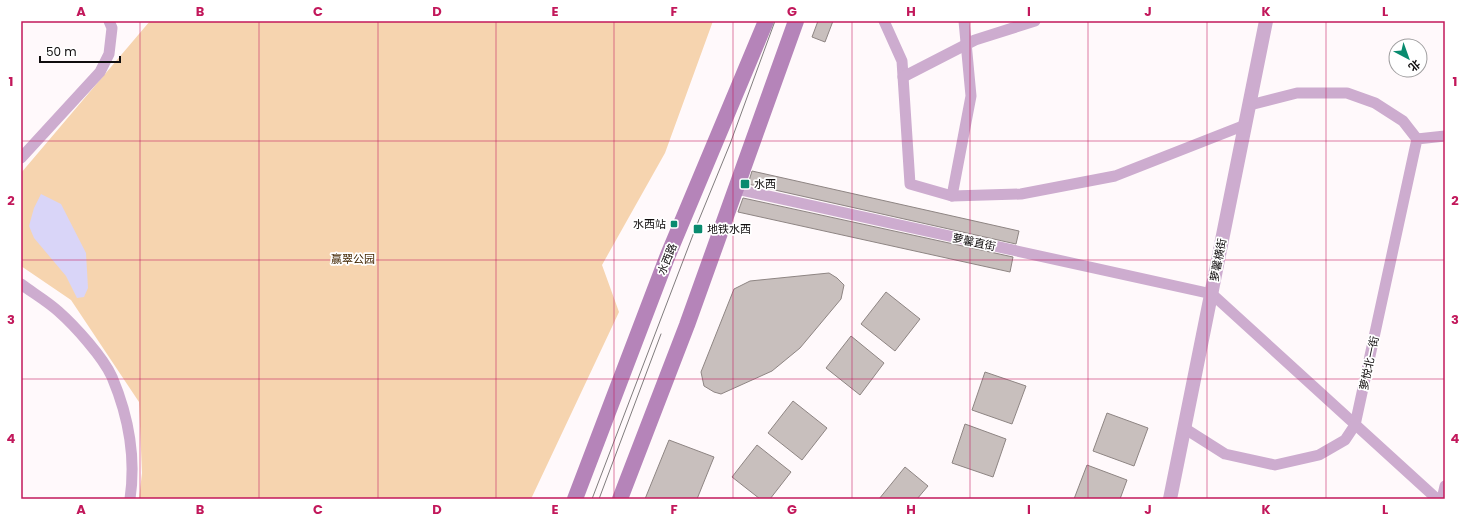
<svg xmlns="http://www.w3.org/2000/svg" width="1466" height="520" font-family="Poppins,'Noto Sans SC',sans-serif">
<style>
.green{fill:#f6d4af}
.water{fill:#d9d5f8}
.building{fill:#c8bfbd;stroke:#8e8583}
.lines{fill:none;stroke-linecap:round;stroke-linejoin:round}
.minor{stroke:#cdaccf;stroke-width:11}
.tertiary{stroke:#cdaccf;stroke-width:14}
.secondary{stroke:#b584b9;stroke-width:16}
.tram{stroke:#807c7d;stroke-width:1}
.grid{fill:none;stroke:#c2185b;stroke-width:1;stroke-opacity:0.55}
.poi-dot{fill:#098b6f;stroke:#fff;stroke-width:1.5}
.labels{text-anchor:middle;stroke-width:3.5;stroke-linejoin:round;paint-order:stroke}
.poi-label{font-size:11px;fill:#100d0e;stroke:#fff;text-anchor:start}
.street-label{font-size:11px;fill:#100d0e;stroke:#fff}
.park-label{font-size:11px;fill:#412500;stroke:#fff}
.neatline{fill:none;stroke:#c2185b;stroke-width:1.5}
.grid-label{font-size:13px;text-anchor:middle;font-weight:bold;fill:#c2185b}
</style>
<rect width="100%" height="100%" fill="#fff9fb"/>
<path class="green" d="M150,21H713L665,153L602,265L619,312L531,499H139L142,473L139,402L71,300L21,266V173Z"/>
<path class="water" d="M41,194L61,204L86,253L88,288L84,297L77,298L66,276L34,238L29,226L34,208Z"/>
<g class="building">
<path d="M818,21H833L825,42L812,37Z"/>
<path d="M752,171L1019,231L1016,244L748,184Z"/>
<path d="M743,198L1013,257L1010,272L738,212Z"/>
<path d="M829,273L837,278L844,285L841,299L800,348L772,371L721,394L714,392L704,386L701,372L734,289L750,281Z"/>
<path d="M886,292L920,319L895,351L861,324Z"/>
<path d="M851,336L884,363L860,395L826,368Z"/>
<path d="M985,372L1026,386L1012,424L972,410Z"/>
<path d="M793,401L827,428L802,460L768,433Z"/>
<path d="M1107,413L1148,428L1134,466L1093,451Z"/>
<path d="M965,424L1006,439L993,477L952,463Z"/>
<path d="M669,440L714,457L697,499H645Z"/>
<path d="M757,445L791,472L770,499H760L732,477Z"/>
<path d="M1087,465L1127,480L1120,499H1074Z"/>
<path d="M905,467L928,486L917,499H879Z"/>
</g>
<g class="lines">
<g class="minor">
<path d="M884,21L902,61L910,184L952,196L1021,194L1115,176L1245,125"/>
<path d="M903,77L975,40L1035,21"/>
<path d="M1250,105L1297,93H1347L1375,103L1403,121L1417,139"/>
<path d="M21,158L100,72L109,54L112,28L109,21"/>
<path d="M736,189L1212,294L1437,499"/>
<path d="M952,196L971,96L964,21"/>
<path d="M21,284C33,293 47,301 58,311C75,326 103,357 112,377C128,415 136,458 130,499"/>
<path d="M1184,428L1225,454L1275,465L1319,455L1345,440L1355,425L1417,139L1445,136"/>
<path d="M1442,499L1445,486"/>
</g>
<path class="tertiary" d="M1170,499L1266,21"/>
<g class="secondary">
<path d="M575,499L668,255L766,21"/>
<path d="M620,499L687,325L796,21"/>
</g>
<g class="tram">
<path d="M592,499L696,227L730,144L775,21"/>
<path d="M599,499L661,334"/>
</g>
</g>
<path class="grid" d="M140,21V499M259,21V499M378,21V499M496,21V499M614,21V499M733,21V499M852,21V499M970,21V499M1088,21V499M1207,21V499M1326,21V499M21,141H1445M21,260H1445M21,379H1445"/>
<g class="poi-dot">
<rect x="740" y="179" width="10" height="10" rx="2"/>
<rect x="670" y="220" width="8" height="8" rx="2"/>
<rect x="693" y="224" width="10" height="10" rx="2"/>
</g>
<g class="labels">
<g class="poi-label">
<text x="754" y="188">水西</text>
<text x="666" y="228" text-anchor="end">水西站</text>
<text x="707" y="233">地铁水西</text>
</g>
<g class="street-label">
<text transform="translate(974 242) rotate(12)" y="4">萝馨直街</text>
<text transform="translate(667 259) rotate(-68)" y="4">水西路</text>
<text transform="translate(1218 260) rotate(-79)" y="4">萝馨横街</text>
<text transform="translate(1369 363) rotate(-78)" y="4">萝悦北一街</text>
</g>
<g class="park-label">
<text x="353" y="263">赢翠公园</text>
</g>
</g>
<rect width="1466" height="520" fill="none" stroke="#ffffff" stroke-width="44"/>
<g transform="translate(1408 58) rotate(139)"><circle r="19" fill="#ffffff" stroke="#9f9e9f"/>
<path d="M0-3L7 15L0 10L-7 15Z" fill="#098b6f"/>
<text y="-6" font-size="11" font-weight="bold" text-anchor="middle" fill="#100d0e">北</text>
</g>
<path d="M40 56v6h80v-6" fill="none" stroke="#100d0e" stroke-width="2"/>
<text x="46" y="56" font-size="12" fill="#100d0e" stroke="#ffffff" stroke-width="3" paint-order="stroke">50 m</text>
<rect x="22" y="22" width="1422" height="476" class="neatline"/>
<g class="grid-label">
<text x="81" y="16">A</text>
<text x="200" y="16">B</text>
<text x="318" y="16">C</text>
<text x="437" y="16">D</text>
<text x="555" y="16">E</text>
<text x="674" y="16">F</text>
<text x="792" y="16">G</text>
<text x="911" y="16">H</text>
<text x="1029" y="16">I</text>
<text x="1148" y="16">J</text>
<text x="1266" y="16">K</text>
<text x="1385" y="16">L</text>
<text x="11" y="86">1</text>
<text x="1455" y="86">1</text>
<text x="11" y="205">2</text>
<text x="1455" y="205">2</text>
<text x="11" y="324">3</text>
<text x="1455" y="324">3</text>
<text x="11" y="443">4</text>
<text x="1455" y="443">4</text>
<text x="81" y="514">A</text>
<text x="200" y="514">B</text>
<text x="318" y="514">C</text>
<text x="437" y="514">D</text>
<text x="555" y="514">E</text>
<text x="674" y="514">F</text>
<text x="792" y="514">G</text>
<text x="911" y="514">H</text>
<text x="1029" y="514">I</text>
<text x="1148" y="514">J</text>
<text x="1266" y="514">K</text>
<text x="1385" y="514">L</text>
</g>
</svg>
